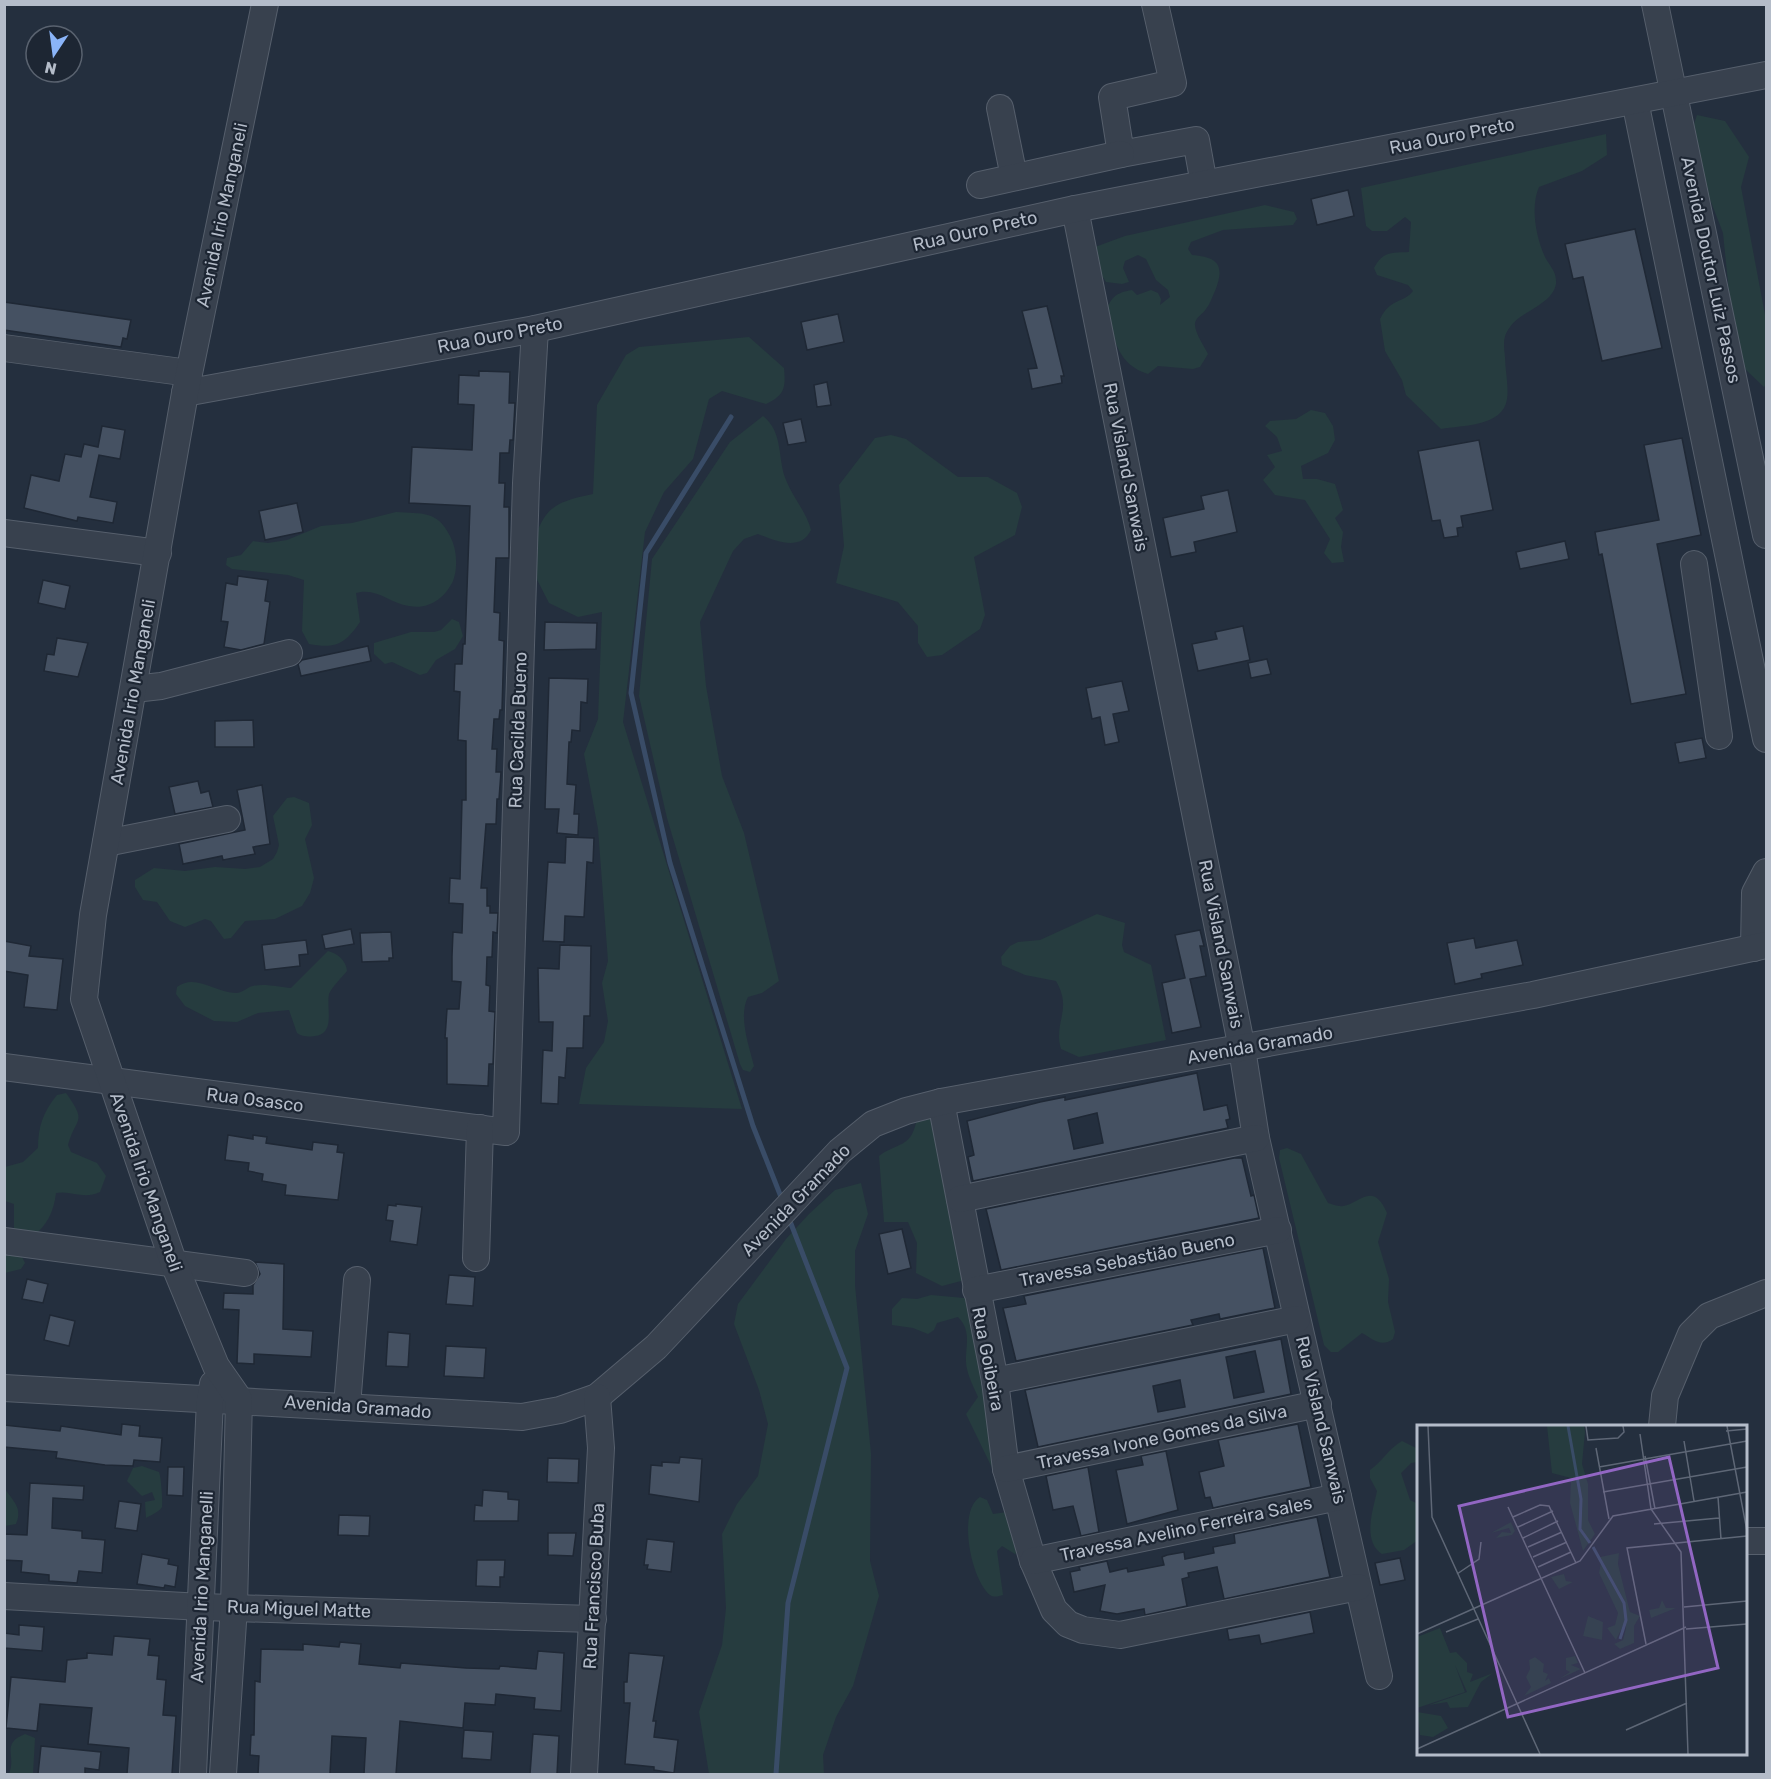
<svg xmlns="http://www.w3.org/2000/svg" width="1771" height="1779" font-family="Rubik,sans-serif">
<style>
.green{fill:#263c3f}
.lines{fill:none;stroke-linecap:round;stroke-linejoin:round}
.stream{stroke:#394c67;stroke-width:5}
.building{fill:#455162;stroke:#1f2835;stroke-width:1.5;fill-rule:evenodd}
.minor-casing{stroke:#565f6c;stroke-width:28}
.minor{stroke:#38414e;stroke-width:26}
.labels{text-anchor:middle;stroke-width:4.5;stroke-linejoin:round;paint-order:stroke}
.street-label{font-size:18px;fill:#b4bcc9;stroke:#1d2633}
.inset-river{fill:none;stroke:#394c67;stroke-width:3}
.inset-road{fill:none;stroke:#5e6776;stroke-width:1.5}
.view{fill:#9266c3;fill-opacity:0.15;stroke:#9266c3;stroke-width:3}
.inset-edge{fill:none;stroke:#b4bcc9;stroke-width:3}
</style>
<rect width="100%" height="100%" fill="#242f3e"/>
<g class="green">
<path d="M1697,115L1725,121L1749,157L1741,187L1766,320V384L1764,387L1744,368L1729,292L1723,233L1706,189L1692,130Z"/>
<path d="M1606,134L1607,155L1582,171L1539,187C1530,207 1536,239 1546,259C1551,267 1557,273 1556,284C1552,305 1521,311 1510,327C1502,337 1504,346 1505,357C1505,370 1509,386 1507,399C1503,427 1462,425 1441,429L1406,395L1402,380L1385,351L1380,319C1391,297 1403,304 1413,291L1408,285L1377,275L1374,268C1383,251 1391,253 1409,252L1411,222L1405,217L1387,231H1372L1366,226L1361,188Z"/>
<path d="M1265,205L1294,212L1297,219L1293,225L1223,230L1191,242L1188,249L1192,255C1219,257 1225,266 1215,291C1212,297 1210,304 1206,309C1203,314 1196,317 1195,323C1194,332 1204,346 1208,354L1200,367L1193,369L1158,366L1148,374C1117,364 1116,341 1105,312C1112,297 1115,293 1132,290L1137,295L1151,290L1158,293L1161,299L1160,305L1170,297L1168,290L1156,280L1146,259L1138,255L1125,261L1123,268L1129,282L1122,284L1106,282L1094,263L1095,247L1125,236Z"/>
<path d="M749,337L784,368C786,389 784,395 766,404L722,391L709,399L693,459L664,492L645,532L623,722L742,1109L579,1104L586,1068L604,1042L608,1021L602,983L608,961L598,829L584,754L598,719L602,612L578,617L549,603L527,560C544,514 542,504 593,494L597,405L626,355L639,347Z"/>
<path d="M1311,410L1325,413L1333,426L1335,440L1328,453L1301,466L1303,479H1317L1335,484L1343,510L1335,518L1343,532L1341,547L1344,562L1332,563L1324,553L1330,539L1305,500L1275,495L1263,480L1275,467L1267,455L1282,451L1277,437L1265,426L1270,421L1296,419Z"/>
<path d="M763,416C784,433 777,458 786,480C793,498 806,511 811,530C800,552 776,541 758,534L744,539L733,551L700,622L706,686L722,776L744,833L779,981L762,993L748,997C738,1016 749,1046 754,1066L750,1072L743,1070L740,1064L667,818L639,696L652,559L730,442Z"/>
<path d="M891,435L906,439L958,477H988L1017,493L1022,507L1015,535L974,557L985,615L980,629L942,655L927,657L918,643V626L898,602L836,583L844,546L839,485L875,438Z"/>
<path d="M396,512C422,514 437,510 450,536C457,549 458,568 453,581C445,598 429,610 409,606C389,603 377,587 356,593L360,622C345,644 336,649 309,644L302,631L304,580L288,575L232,569L226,565L227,558L241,555L253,541L268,543L287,540L321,526L352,523Z"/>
<path d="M452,619L459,622L463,636L455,649L436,660L427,673L420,675L392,662L385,664L374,654V643L411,632H434L441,630Z"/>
<path d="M294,797L309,803L312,825L305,839L314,878L310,893L302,906L275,919L245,921L231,938L224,939L211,921L205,919L185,927L170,921L157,902L143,900L135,887V880L154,868L185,871L215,867L245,869L260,867L273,859L277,852L279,845L273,816L287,798Z"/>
<path d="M1097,914L1125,923L1122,945L1124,952L1151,965L1166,1040L1079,1057L1061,1049C1053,1022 1073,1010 1056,981L1025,975L1002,965L1001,957L1010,946L1018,942L1040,940Z"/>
<path d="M328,951C338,954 346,960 347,971C342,977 332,987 329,994C326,1007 336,1034 315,1036C308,1037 303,1037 297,1033L289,1010L258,1013L237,1022L214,1021L185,1006L176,994L177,987C195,973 216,993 236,993C243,993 247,987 253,986C264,983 280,987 291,988Z"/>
<path d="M66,1093C88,1124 76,1116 68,1145L71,1152L97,1163L106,1176L100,1192C83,1200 72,1190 56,1193C54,1211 47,1226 32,1237L21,1235L14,1229V1204L5,1201V1167L23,1162L38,1148C38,1127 43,1112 57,1095Z"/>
<path d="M929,1116L935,1118L965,1280L942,1286L916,1273L917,1243L908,1222H884L879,1156C898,1142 910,1148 916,1123Z"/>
<path d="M1287,1148L1301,1154L1328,1203C1332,1204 1339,1207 1343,1206C1359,1204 1373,1180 1387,1213L1378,1242L1389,1279L1388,1302L1395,1332L1393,1339C1381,1348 1373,1339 1362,1333L1338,1352H1331L1324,1345L1279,1158L1280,1150Z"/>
<path d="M861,1183L868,1214L855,1251V1285L871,1454L870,1561L879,1596L853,1686L836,1717L823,1755L824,1774H709L699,1712L722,1645L726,1608L722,1534L737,1504L758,1476L768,1424L759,1390L734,1324L738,1304L786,1239L809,1214L835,1190Z"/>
<path d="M5,1250L20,1253L25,1263L21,1269L5,1273Z"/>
<path d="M931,1295L975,1299L996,1476L966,1414L978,1397C974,1388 969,1378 967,1369C963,1350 974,1333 958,1317L937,1323L934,1330L928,1334L913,1328L892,1325V1309L902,1298L917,1299Z"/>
<path d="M1402,1441L1418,1449V1462L1411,1463L1401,1473L1410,1500L1418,1504V1540L1404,1550L1382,1554C1362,1541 1373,1510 1377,1491L1370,1478V1470C1383,1461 1388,1449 1402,1441Z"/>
<path d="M142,1466L159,1472C161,1476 163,1503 162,1507C160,1511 150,1516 146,1518L145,1502L155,1500L152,1492L142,1496L127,1481L133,1468Z"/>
<path d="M5,1489C13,1501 23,1508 16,1524L5,1526Z"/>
<path d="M980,1497L987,1500L993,1514L1007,1512L1022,1549L1015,1554L1002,1546L997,1551L1003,1595C999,1596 994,1598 990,1595C971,1580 957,1511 980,1497Z"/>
<path d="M25,1734L35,1738L33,1774H9C17,1756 0,1744 25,1734Z"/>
</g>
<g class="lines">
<g class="stream">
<path d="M731,417L646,553L631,693L670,863L753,1126L783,1202"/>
<path d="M776,1774L788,1603L847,1368L788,1216"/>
</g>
</g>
<g class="building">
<path d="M1348,190L1354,216L1317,225L1311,199Z"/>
<path d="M1635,229L1662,348L1602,361L1583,277L1573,279L1565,244Z"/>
<path d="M4,302L131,320L127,339L123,338L121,347L4,330Z"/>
<path d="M1047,306L1064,376H1061L1062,383L1032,389L1028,369L1037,368L1022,311Z"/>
<path d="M838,314L844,342L807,350L801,322Z"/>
<path d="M479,371L510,372L509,403H515L513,440H510L509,453H500L499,483H505L504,507H509V558H496L494,612L500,613L499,640L504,641L502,710H500L499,719H494L492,749H497L496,772H501L499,799H497L496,824H486L481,888H487V906H490V913H498L497,933L493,932L492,957H487L486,985L490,986L489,1011L495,1012L493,1064H489L488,1086L447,1084V1038H445L447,1009H459L461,982L452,981V956L453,932L462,933L463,904L449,903L450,878L460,879L462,800H466V741L458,740L460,692L454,691L455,664H462L463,644H465L470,506L409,503L412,447L472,450L474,405L458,404L459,375L479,376Z"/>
<path d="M827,382L831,405L817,407L814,385Z"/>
<path d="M801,419L806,442L788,445L783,423Z"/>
<path d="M102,426L125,430L120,459L99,455L90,497L117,502L113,523L78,517L77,521L24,508L31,475L59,481L65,454L81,457L84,444L98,447Z"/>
<path d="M1682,438L1701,535L1657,544L1686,694L1631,704L1602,554L1599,555L1595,532L1659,520L1644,445Z"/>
<path d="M1479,440L1493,510L1461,516L1463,527L1457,528L1458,536L1444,538L1440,520L1432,521L1418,451Z"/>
<path d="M1228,490L1237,532L1194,542L1196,552L1171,557L1163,518L1204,509L1201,496Z"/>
<path d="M297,503L303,532L265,540L259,511Z"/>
<path d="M1565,541L1569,559L1520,569L1516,552Z"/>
<path d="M238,576L268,580L265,601L270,602L264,644L241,650L224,647L228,622L221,621L226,583L237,585Z"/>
<path d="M43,580L70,586L65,609L38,603Z"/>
<path d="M545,622L597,623L596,649L544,650Z"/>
<path d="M1243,626L1250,660L1198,671L1192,644L1217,639L1215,632Z"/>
<path d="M57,638L88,643L78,677L44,671L47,654L54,655Z"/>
<path d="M368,646L371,661L301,676L298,664L302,660Z"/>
<path d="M1267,659L1271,674L1251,678L1248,663Z"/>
<path d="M549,678L588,679L587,703L581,702L580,731L572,730L571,742H569L567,784L576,785L574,814H579L578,835L557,833L559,809H545Z"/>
<path d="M1122,681L1129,711L1113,714L1119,742L1105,745L1100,717L1092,719L1086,688Z"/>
<path d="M253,720L254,747H215V721Z"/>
<path d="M1702,738L1706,758L1679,763L1675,743Z"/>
<path d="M198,781L201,793L209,791L213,807L175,814L169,787Z"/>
<path d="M262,785L270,844L253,847L255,854L223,860L222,856L183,864L179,844L245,830L237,790Z"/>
<path d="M566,837L594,838L593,863L587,862L584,917L565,916L564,942L543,941L548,862L565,863Z"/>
<path d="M351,929L354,944L325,949L322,935Z"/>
<path d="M1200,930L1204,946H1200L1206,976L1190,979L1201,1027L1172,1033L1162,983L1185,978L1175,935Z"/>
<path d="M391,932L393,958H389V961L362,962L360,933Z"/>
<path d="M1474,938L1476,948L1517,940L1523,965L1481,974L1482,978L1455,984L1447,943Z"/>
<path d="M306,940L308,954L299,955L300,966L265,970L262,945Z"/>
<path d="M4,941L31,946L29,956L63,959L57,1010L24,1007L28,975L4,971Z"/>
<path d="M560,945L591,946L590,1016H584L583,1048H567L565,1078L559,1077L558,1104L541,1103L543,1050L552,1051L553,1022H539L538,968L559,969Z"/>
<path d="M1197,1073L1204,1110L1227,1105L1230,1119L1226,1120L1228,1128L973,1181L968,1157L974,1155L967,1121L1040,1102L1065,1097V1100ZM1097,1113L1103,1143L1074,1149L1068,1120Z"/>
<path d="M228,1135L253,1139V1135L267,1137L266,1143L312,1150L313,1142L338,1145L337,1152L344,1153L338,1200L285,1195L286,1185L262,1181L263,1174L248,1171L249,1163L225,1160Z"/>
<path d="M1234,1158H1242L1251,1196L1254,1195L1259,1218L1001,1270L986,1209Z"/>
<path d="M396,1204L422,1207L417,1245L390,1241L393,1221L386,1220L388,1205L396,1206Z"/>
<path d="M902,1229L911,1268L888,1274L879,1234Z"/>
<path d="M1263,1248L1275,1308L1220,1319L1219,1314L1191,1320L1193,1325L1016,1361L1003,1308L1026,1304L1024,1296Z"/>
<path d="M255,1262L284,1264L283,1329L313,1331L311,1357L254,1354V1364L237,1363L239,1310L223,1309L224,1293L253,1294V1285L260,1274Z"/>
<path d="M449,1275L475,1277L473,1306L446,1304Z"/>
<path d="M27,1279L48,1284L43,1303L22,1299Z"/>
<path d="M50,1315L75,1321L69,1346L44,1340Z"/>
<path d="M388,1332L410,1334L408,1367L386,1366Z"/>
<path d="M1281,1339L1291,1394L1038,1447L1025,1390ZM1255,1351L1264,1392L1234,1398L1226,1357ZM1180,1380L1185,1407L1158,1412L1153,1386Z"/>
<path d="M446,1346L486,1348L484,1378L444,1376Z"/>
<path d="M122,1424L140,1426L139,1436L162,1438L160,1462L134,1460L133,1466L105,1465L56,1458L57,1452L4,1447V1425L60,1431L61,1426L121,1435Z"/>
<path d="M1298,1424L1311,1487L1213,1508L1210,1497L1205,1498L1199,1472L1224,1466L1218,1440Z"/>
<path d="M1166,1451L1178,1510L1127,1524L1116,1470L1143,1465L1141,1456Z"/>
<path d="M680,1457L702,1459L699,1502L649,1494L651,1465L662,1466V1462L679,1463Z"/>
<path d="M548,1458L579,1459L578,1483L547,1482Z"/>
<path d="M168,1467H184L183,1496L167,1495Z"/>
<path d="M1088,1467L1099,1532L1081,1536L1073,1506L1053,1510L1046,1476Z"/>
<path d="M30,1483L84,1486L83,1500L53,1498L52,1528L82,1531V1538L105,1540L102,1573L79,1571L77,1583L49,1581V1575L21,1572L22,1561L4,1560V1534L27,1535Z"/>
<path d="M483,1490L508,1492V1499L519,1500L518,1521H474L475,1505L482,1506Z"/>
<path d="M119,1501L141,1504L137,1531L115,1528Z"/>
<path d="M339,1515L370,1516L369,1536L338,1535Z"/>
<path d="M1317,1517L1330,1577L1224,1599L1217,1567L1188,1573L1189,1577L1182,1579L1187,1606L1145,1615L1144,1609L1117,1614L1100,1611L1105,1585L1074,1592L1070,1572L1080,1570L1079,1567L1107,1561L1110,1572L1127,1568L1128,1572L1164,1565L1162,1557L1167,1555L1184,1552L1185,1559L1214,1553L1213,1547L1235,1543L1234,1534Z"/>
<path d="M548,1533H576L573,1556L548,1555Z"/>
<path d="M647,1539L674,1542L671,1572L647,1569L648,1565H644Z"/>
<path d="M142,1554L169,1559L168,1564L178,1566L175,1587L165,1585L164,1588L137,1584Z"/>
<path d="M1400,1558L1405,1580L1380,1585L1375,1563Z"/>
<path d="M477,1560H505L504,1577H500V1587L476,1586Z"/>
<path d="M1310,1612L1314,1633L1261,1644L1259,1635L1229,1640L1227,1629Z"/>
<path d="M19,1625L44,1627L42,1651L4,1648V1633L19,1635Z"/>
<path d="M114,1636L150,1639L148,1655L159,1656L157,1679L166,1680L163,1715L176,1716L172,1774H127L129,1748L88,1744L92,1708L40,1704L37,1731L6,1728L11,1677L65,1682L67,1660L87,1658V1653L112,1655Z"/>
<path d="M340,1642L361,1644L359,1664L400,1668L401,1663L466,1668L499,1669L500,1666L536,1669L538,1651L564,1653L561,1711L534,1709L535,1698L496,1694L495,1705L465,1703L463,1728L400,1721L396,1774H364L366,1738L332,1736L330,1774H258L259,1756L250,1755L251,1735H254L255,1681L260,1682L261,1649L303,1650V1644L339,1647Z"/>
<path d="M629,1653L664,1656L653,1721H656L654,1737L678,1740L674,1773L654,1770V1767L625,1764L630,1703H624V1682H627Z"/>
<path d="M464,1730L493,1732L491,1760L462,1758Z"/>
<path d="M533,1734L559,1736L557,1774H530Z"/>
<path d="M41,1746L101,1752L99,1770L85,1768V1774H38Z"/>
</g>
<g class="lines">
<defs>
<g id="minor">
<path d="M1155,4L1173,83L1112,97L1121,154L1196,140L1204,184"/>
<path d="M1655,4L1766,535"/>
<path d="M1635,101L1766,739"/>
<path d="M1000,108L1014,177"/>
<path d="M980,185L1121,154"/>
<path d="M1075,209L1242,1049L1256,1138L1379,1676"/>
<path d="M4,348L189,373"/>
<path d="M185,393L535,329L1075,209L1766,75"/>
<path d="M4,533L158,553"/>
<path d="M1694,564L1719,736"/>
<path d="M134,689L161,686L289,653"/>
<path d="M106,843L227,819"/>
<path d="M1754,948L1755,893L1766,872"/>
<path d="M4,1067L506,1132L526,483L535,329"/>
<path d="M941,1102L995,1381L1006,1469L1033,1561L1054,1610L1068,1624L1083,1630L1120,1635L1358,1587"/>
<path d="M960,1199L1256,1138"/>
<path d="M4,1241L245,1273"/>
<path d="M476,1258L480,1128"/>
<path d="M976,1290L1278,1230"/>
<path d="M995,1381L1297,1319"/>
<path d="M4,1388L522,1417L560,1410L597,1397L656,1347L840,1151L873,1124L906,1111L941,1102L1533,995L1766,945"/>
<path d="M347,1406L357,1280"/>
<path d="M1662,1426L1665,1396L1691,1334L1709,1316L1766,1293"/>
<path d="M1006,1469L1318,1404"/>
<path d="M1746,1541H1766"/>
<path d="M1033,1561L1338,1497"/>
<path d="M4,1596L202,1607L593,1619"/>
<path d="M193,1774L210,1400L213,1384"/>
<path d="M223,1774L234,1607L239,1399L216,1366L174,1264L84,999L93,915L185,393L265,4"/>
<path d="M584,1774L601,1448L597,1397"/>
</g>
</defs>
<use href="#minor" class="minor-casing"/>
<use href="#minor" class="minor"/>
</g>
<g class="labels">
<g class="street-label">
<text transform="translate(1452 136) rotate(-11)" y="6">Rua Ouro Preto</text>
<text transform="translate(222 215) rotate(-78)" y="6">Avenida Irio Manganeli</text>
<text transform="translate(975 231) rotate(-13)" y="6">Rua Ouro Preto</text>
<text transform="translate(1711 270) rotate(78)" y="6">Avenida Doutor Luiz Passos</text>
<text transform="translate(500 335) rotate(-11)" y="6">Rua Ouro Preto</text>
<text transform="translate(1126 467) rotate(79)" y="6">Rua Visland Sanwais</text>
<text transform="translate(133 692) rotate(-80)" y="6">Avenida Irio Manganeli</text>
<text transform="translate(518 730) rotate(-88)" y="6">Rua Cacilda Bueno</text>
<text transform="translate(1221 944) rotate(79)" y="6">Rua Visland Sanwais</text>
<text transform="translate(1260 1045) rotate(-10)" y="6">Avenida Gramado</text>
<text transform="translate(255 1100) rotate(7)" y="6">Rua Osasco</text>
<text transform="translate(146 1182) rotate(71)" y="6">Avenida Irio Manganeli</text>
<text transform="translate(796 1200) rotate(-46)" y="6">Avenida Gramado</text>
<text transform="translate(1127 1260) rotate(-11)" y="6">Travessa Sebastião Bueno</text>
<text transform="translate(988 1359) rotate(79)" y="6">Rua Goibeira</text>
<text transform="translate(358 1407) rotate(4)" y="6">Avenida Gramado</text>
<text transform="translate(1321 1420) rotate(77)" y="6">Rua Visland Sanwais</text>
<text transform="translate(1162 1437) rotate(-12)" y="6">Travessa Ivone Gomes da Silva</text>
<text transform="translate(1186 1529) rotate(-12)" y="6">Travessa Avelino Ferreira Sales</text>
<text transform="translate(594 1586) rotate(-87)" y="6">Rua Francisco Buba</text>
<text transform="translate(202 1587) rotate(-87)" y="6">Avenida Irio Manganelli</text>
<text transform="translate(299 1609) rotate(2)" y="6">Rua Miguel Matte</text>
</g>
</g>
<g transform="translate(1417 1425)">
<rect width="330" height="330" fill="#242f3e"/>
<path d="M130,1H167L168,7L165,39L171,59V95L178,109L166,126L153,78L154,53L135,48ZM94,97L98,106L95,110L79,113L85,107L94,108L92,103L74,108ZM202,128L201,139L213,187L223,191L217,201V218L203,224L197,219L206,215L209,203L207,175L183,132ZM184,137L206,178L209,195L199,215L190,203L198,200L201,188L182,148ZM147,149L149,156L156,157L142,164L134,152ZM245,175L249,183H259L234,193L232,185L242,183ZM171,191L186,197L185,215L166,211ZM23,203L33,228L39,227L50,238V247L56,249L53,257L76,248L64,257L51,282L33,283L30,277L12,280L50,267L38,240L48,267L0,283V212ZM158,231L161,238L154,240L164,244L142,254L153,247L149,245V233ZM118,232L127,239L126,247L131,249L128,256L132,253L134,258L107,271L114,262L109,252L113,244L112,235ZM0,287L24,291L31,303L16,312L3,310Z" fill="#263c3f"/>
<path class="inset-river" d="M151,1L164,74L163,104L173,118M176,122L207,178L209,195L203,214"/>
<path class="inset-road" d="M11,1L15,92L123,329M169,1L171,15L201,13L207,7L206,1M310,1L330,106M309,6L330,4M223,9L234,84L264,127L271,329M267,16L277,76M179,23L192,94M228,31L238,84M182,42L330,16M186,67L330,42M301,72L304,114M91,82L168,248M96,92L123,80L132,81L159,138M237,99L302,93M101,102L136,86M106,113L141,96M111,122L145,107M116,132L150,117M121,142L154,127M40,149L62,134L64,117M267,182L330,176M269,204L330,199M29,207L61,194M0,209L163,136L196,91L330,67M229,219L210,123L330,111M209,305L270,278M0,324L269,202"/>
<path class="view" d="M252,32L301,243L91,292L42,81Z"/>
<rect width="330" height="330" class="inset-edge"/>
</g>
<rect width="1771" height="1779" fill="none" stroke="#b4bcc9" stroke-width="12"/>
<g transform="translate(54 54) rotate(193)"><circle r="28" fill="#1d2633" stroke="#59626f" stroke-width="1.5"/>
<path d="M0-4.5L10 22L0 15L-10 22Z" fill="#8ab4f8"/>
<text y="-9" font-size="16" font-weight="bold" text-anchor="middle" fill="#b4bcc9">N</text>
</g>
</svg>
